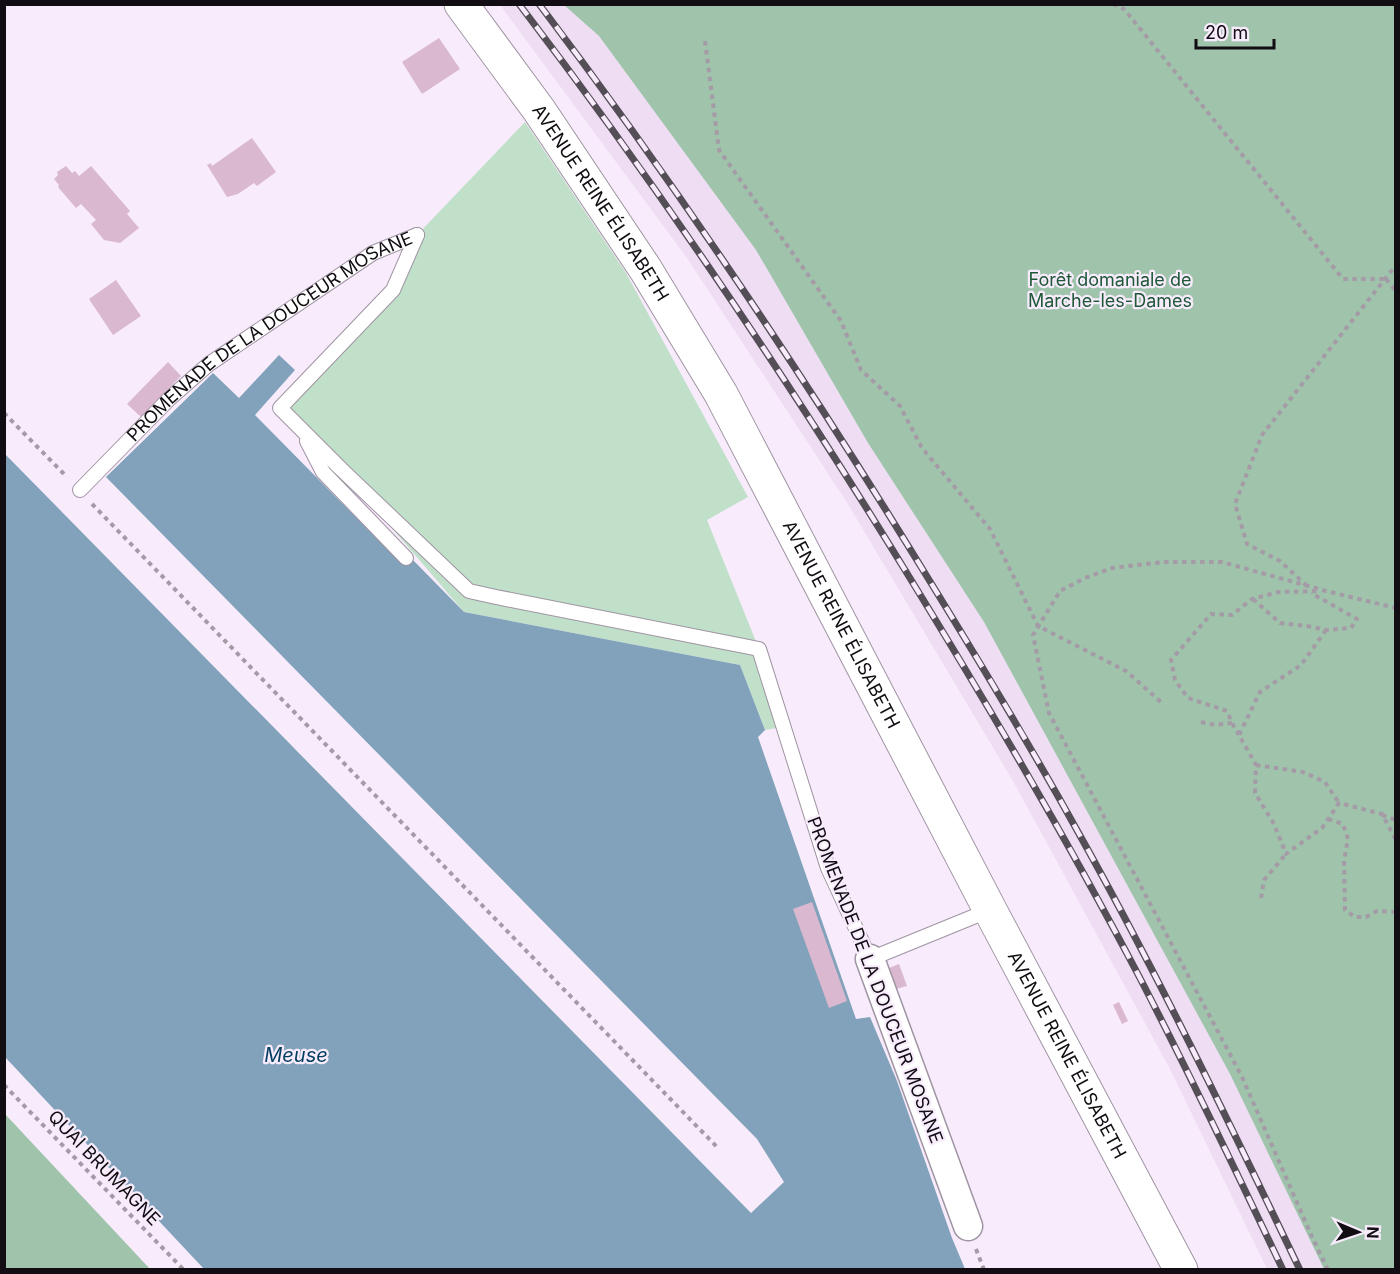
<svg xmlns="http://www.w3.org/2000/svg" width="1400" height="1274" font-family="Inter,sans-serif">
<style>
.built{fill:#eeddf3}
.green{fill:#c0e0ca}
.forest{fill:#9fc3ab}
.water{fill:#81a2ba}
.building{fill:#dab8cf}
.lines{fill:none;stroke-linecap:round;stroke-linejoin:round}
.lane-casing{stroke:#9f94a2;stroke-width:16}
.street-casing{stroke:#9f94a2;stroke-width:31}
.secondary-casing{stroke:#9f94a2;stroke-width:35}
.path{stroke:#a49ba7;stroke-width:4;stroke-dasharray:4.5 4.5;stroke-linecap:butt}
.lane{stroke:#fff;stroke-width:14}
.street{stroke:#fff;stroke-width:28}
.secondary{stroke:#fff;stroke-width:33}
.rail-casing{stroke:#544e56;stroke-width:7}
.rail{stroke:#f8ecfc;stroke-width:4.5;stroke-dasharray:14;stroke-linecap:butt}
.labels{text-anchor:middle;stroke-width:4.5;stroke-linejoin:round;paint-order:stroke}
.street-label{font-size:18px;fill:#110d12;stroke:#f8ecfc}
.park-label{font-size:18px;fill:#1e5837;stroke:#f8ecfc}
.water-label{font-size:20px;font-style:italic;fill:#003d5f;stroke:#f8ecfc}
</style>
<rect width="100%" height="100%" fill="#f8ecfc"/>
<path class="built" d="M500,5H564L599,36L756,250L868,443L984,622L1230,1074L1324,1269H1267L1170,1069L1013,781L846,501L687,258Z"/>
<path class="green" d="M525,122L626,273L748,497L707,520L759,649L783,727L765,730L740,665L464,612L341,469L280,408L393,290L417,235Z"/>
<g class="forest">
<path d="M564,5H1395V1269H1324L1230,1074L984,622L868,443L756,250L599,36Z"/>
<path d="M4,1114H5L150,1269H5Z"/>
</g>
<path class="water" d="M279,355L295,370L255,415L403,565L412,559L464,612L740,665L765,730L758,737L856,1019L870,1017L897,1081L952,1238L965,1269H204L5,1057L4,453L751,1213L784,1182L757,1139L106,477L213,373L239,398Z"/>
<g class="building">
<path d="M439,38L460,69L422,94L402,62Z"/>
<path d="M252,138L276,172L257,186L254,183L238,194L227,197L207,165L211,163L212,166Z"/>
<path d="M66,166L72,173L75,171L79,176L91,166L130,211L127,214L139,228L120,243L104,240L91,224L96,220L81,204L76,208L58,187L59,185L54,179L58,175L57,172Z"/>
<path d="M116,280L141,316L113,335L89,299Z"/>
<path d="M168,362L181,376L141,417L127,404Z"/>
<path d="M812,902L847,1001L829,1008L793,909Z"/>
<path d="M899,964L907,986L896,989L889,968Z"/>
<path d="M1119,1002L1128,1021L1122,1024L1113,1005Z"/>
</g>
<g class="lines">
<defs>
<g id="lane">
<path d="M417,235L393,290L280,408L341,469L469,591L496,597L759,649L828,868L870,959L990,910"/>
<path d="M307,441L323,472L406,558"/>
<path id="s1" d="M80,490L169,399L209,364L373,253L417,235"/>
</g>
<path id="street" d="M870,959L968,1226"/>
<g id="secondary">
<path id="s2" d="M461,4L539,110L646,270L721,394L990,910L1181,1270"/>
</g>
</defs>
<use href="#lane" class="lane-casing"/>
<use href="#street" class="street-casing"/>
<use href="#secondary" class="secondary-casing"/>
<g class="path">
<path d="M1113,4L1124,9L1343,279H1385"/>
<path d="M705,41L719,150L841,321L861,370L900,406L922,448L990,529L1038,626L1126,671L1161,702"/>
<path d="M1386,279L1396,291"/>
<path d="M4,413L67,477"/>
<path d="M92,504L717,1147"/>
<path d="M1307,586L1280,561L1247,544L1235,504L1262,435L1396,265"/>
<path d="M1253,599L1280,623L1307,626L1326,630L1351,628L1357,619L1311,593"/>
<path d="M1326,630L1301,665L1260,692L1239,735L1256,765L1255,793L1274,824L1286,854L1322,828L1339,803L1382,814L1396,840"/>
<path d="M1201,722L1215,725L1232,723"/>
<path d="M1239,735L1232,723L1227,711L1188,698L1175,680L1171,660L1211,614L1232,615L1252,599L1279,592L1319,591"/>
<path d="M1256,765L1303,772L1325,782L1339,803"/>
<path d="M1382,815L1396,820"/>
<path d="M1328,819L1343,824L1348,839L1344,861L1345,910L1355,917H1366L1377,911L1396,912"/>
<path d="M1261,898L1264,880L1286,854"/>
<path d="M4,1085L184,1270"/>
<path d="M976,1249L984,1270"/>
<path d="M1328,1270L1313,1239L1242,1077L1049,713L1033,635L1060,591L1085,578L1112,568L1163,562H1222L1326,591L1396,608"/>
</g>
<use href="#lane" class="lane"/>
<use href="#street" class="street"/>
<use href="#secondary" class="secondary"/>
<defs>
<g id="rail">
<path d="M519,4C658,186 785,375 905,570C988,705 1069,842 1142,982C1191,1077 1237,1173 1283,1270"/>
<path d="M539,4C677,186 804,376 923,570C976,656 1029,743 1078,832C1158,975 1229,1122 1300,1270"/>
</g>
</defs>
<use href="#rail" class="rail-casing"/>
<use href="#rail" class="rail"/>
</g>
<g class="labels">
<g class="street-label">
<text dy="6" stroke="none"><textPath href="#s2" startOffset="243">AVENUE REINE ÉLISABETH</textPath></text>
<text dy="6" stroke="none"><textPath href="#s1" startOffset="246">PROMENADE DE LA DOUCEUR MOSANE</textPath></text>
<text dy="6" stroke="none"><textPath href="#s2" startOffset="729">AVENUE REINE ÉLISABETH</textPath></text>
<text transform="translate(875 980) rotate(69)" y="6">PROMENADE DE LA DOUCEUR MOSANE</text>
<text dy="6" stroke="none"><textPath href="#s2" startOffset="1215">AVENUE REINE ÉLISABETH</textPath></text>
<text transform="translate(104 1168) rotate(46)" y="6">QUAI BRUMAGNE</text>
</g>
<g class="park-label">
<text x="1110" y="286">Forêt domaniale de<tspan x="1110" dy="21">Marche-les-Dames</tspan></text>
</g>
<g class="water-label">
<text x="296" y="1062">Meuse</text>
</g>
</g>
<rect width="1400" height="1274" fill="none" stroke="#110d12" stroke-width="12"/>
<g transform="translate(1358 1232) rotate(92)" stroke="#f8ecfc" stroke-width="4.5" paint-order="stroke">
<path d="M0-4.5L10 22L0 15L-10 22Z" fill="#110d12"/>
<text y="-9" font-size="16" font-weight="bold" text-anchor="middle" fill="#110d12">N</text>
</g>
<path d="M1196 39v9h78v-9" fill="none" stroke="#110d12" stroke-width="3"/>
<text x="1205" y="39" font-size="18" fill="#110d12" stroke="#f8ecfc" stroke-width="4.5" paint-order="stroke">20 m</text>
</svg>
